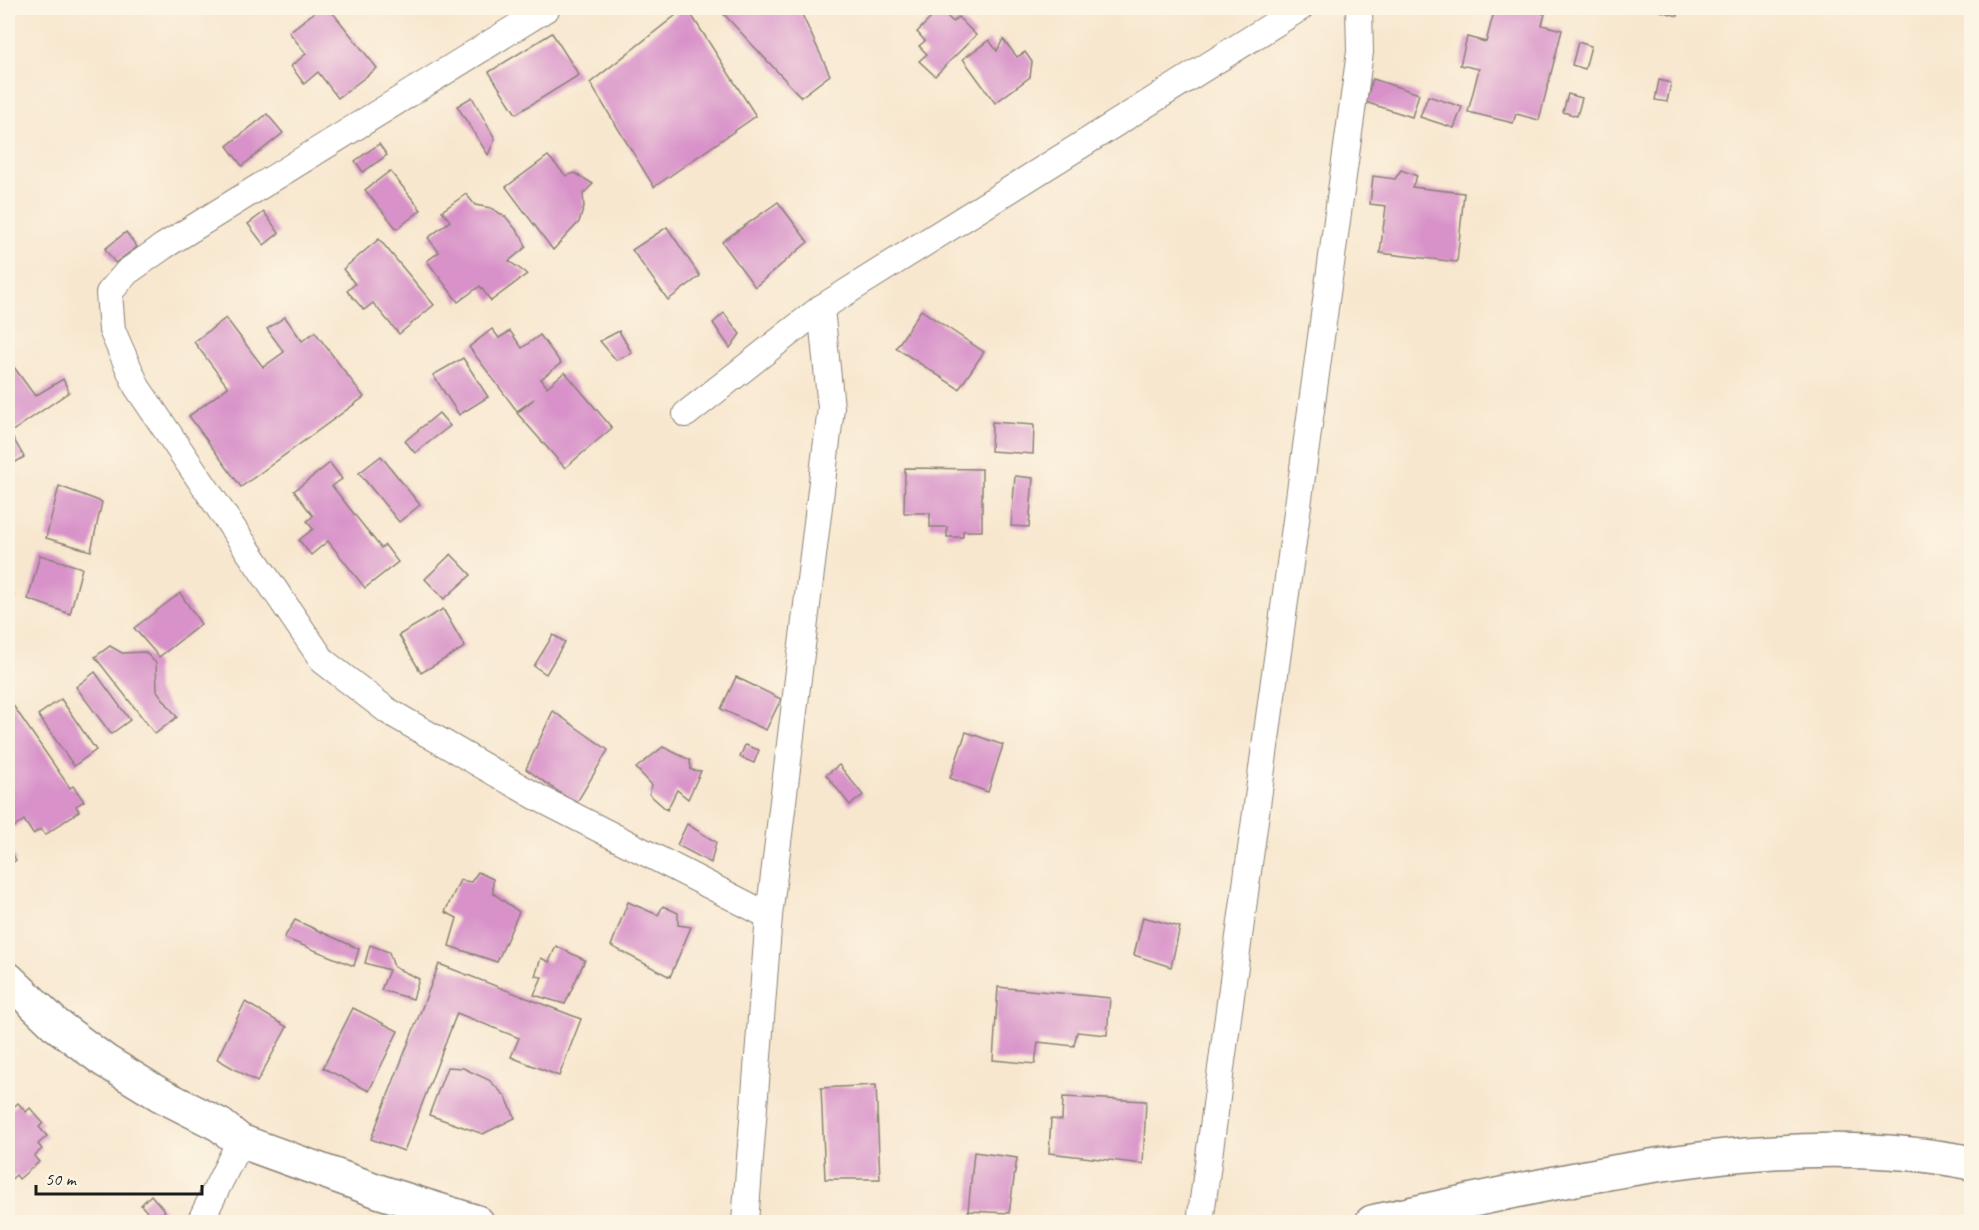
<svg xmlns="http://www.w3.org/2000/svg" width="1979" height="1230" font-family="Caveat,sans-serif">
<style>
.building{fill:#d892c9}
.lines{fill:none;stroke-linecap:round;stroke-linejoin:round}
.street-casing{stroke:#8a8276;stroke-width:28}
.secondary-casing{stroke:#8a8276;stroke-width:36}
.street{stroke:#fff;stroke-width:26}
.secondary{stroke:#fff;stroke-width:33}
</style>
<rect width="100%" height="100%" fill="#fcf5e5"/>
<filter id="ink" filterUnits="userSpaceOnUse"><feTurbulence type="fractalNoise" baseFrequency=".0167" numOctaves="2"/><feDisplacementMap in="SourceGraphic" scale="12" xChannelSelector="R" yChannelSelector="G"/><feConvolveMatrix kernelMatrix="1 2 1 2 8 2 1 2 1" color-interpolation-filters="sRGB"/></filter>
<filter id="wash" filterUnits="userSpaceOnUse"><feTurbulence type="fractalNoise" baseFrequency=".008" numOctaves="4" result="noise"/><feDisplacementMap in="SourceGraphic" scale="24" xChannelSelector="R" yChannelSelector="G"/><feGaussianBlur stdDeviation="1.35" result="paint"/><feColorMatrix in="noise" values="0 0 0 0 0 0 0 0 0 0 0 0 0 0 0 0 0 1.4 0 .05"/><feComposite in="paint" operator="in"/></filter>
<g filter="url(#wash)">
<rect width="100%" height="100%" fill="#f8e7cf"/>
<g id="blocks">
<g class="building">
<path d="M320,8H329L377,68L338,98L318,72L304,84L291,66L306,54L289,32Z"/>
<path d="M685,8H687L756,116L654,187L590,83Z"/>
<path d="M723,8H799L830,75L801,97L720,10Z"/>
<path d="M1495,8H1519L1545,14L1542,25L1562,30L1539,120L1516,114L1513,123L1468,112L1479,69L1460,65L1467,37L1486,42Z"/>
<path d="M1650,8H1680L1678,16Z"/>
<path d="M940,9L953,22L958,17L976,35L935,76L919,61L927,54L919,46L925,41L917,32Z"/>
<path d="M552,33L579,75L516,114L489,72Z"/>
<path d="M1003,39L1017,57L1025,52L1032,62L1030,77L995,103L963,59L989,40L997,51Z"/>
<path d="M1578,42L1591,46L1585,69L1572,65Z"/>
<path d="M1373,79L1419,94L1412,117L1365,102Z"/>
<path d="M1659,80L1671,83L1667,102L1655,100Z"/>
<path d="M1568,94L1582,98L1577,116L1563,112Z"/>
<path d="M1428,96L1462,107L1454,128L1420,117Z"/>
<path d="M472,97L495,139L488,155L457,106Z"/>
<path d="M267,114L283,133L242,166L227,146Z"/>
<path d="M379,144L387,155L363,172L355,161Z"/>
<path d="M548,156L566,176L575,173L593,184L583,194L584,207L579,222L553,250L506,187Z"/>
<path d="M1401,170L1417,176L1412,187L1464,193L1457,262L1380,253L1386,206L1370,204L1373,176L1395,179Z"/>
<path d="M390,171L421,210L397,229L365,190Z"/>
<path d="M466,194L475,205L491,208L506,217L522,237L526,247L509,261L527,274L491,301L480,286L458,302L427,261L439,252L428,238L450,221L442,211Z"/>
<path d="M778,202L808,242L755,287L722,242Z"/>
<path d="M264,212L279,233L264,245L248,224Z"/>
<path d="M667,227L700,276L668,300L632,250Z"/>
<path d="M126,232L137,247L115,263L105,249Z"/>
<path d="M379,239L434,305L399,334L373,303L364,310L347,291L355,284L343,269Z"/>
<path d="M921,310L984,352L959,389L896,348Z"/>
<path d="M724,313L740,334L730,348L713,323Z"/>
<path d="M285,317L302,341L315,332L364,397L241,487L189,416L228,387L194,342L226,318L263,367L284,352L267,329Z"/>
<path d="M492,329L499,338L510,331L522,348L540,335L561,363L541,379L547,387L565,372L612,428L565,468L517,413L534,399L517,411L469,347Z"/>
<path d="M619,331L632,353L616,360L600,341Z"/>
<path d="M463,358L488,397L459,415L433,375Z"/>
<path d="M8,359L35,396L63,379L69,392L11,432L8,429Z"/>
<path d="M439,413L450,426L415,453L405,441Z"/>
<path d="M992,422L1034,425L1033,454L991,451Z"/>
<path d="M12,436L24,457L8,467V439Z"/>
<path d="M381,456L420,505L399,522L359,473Z"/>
<path d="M330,463L342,479L332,486L381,548L385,545L398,562L365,588L328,541L311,555L299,540L313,529L307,521L313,516L294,491Z"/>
<path d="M905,468L982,469V531H963V537H947V527H930V513H904Z"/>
<path d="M1015,476L1033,478L1029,527L1011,526Z"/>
<path d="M59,486L102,502L91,551L46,538Z"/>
<path d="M451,554L471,575L444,599L425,579Z"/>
<path d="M40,555L82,568L70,614L28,599Z"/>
<path d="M8,592L14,594L8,615Z"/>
<path d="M180,593L201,624L159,657L134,628Z"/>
<path d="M443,609L465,647L421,673L399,635Z"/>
<path d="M553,635L565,642L546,674L534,666Z"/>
<path d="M110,646L122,653L145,652L156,663L157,691L177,717L155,734L95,657Z"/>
<path d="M95,672L130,720L111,734L76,687Z"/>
<path d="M736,677L781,699L766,730L721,709Z"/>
<path d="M8,698L70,788L73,786L84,801L76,806L79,811L45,835L41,829L33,834L24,820L13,828L8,820Z"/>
<path d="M61,699L96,750L74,766L38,715Z"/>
<path d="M553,711L608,750L576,804L526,769Z"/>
<path d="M966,732L1003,745L988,792L950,778Z"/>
<path d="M745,745L759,750L754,763L740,757Z"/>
<path d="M663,747L690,760L691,770L701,771L688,799L677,790L667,810L649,794L652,785L636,768Z"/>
<path d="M839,765L863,795L850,805L826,775Z"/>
<path d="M687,824L716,842L711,863L677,845Z"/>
<path d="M8,847L16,860L8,866Z"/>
<path d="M478,872L493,879V893L519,912L497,962L449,946L457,918L445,912L460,880L471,882Z"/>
<path d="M628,902L658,915L663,906L678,913V925L691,927L670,977L611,946Z"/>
<path d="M1143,917L1180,927L1171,967L1134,955Z"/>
<path d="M295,920L359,949L354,966L284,938Z"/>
<path d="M370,945L389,952L394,967L419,979L413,999L381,990L389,970L365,963Z"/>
<path d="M556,946L585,960L565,1004L534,995L542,977L535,976L541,958L549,962Z"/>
<path d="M439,964L581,1019L559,1076L511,1057L519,1038L457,1013L404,1151L371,1139Z"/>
<path d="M998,987L1110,998L1107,1035L1077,1032L1074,1046L1038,1042L1035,1064L993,1060Z"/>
<path d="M245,1002L287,1027L257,1082L217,1059Z"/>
<path d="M353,1008L398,1031L369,1091L323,1068Z"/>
<path d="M447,1067L463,1068L489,1080L506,1097L515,1118L483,1134L429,1115Z"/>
<path d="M876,1085L880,1179H825L821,1088Z"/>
<path d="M1063,1097L1146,1101L1143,1164L1049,1153L1051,1119L1062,1120Z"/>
<path d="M18,1103L26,1112L30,1108L43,1123L39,1127L47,1136L38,1144L42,1149L34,1156L39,1162L19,1179L16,1175L8,1182V1112Z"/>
<path d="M974,1152L1017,1158L1009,1213L968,1211Z"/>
<path d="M151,1195L165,1211L154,1220L141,1205Z"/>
</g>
</g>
</g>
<g filter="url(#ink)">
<use href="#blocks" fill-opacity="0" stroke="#8a8276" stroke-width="1.5"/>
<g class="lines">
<defs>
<g id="street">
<path d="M547,8L164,246L127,272L109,293L112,330L137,387L323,661L388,711L537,797L769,916"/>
<path d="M686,414L821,308L1300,8"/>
<path d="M200,1222L240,1141"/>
<path d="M745,1222L769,916L831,408L821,308"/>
<path d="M1200,1222L1360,52L1359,8"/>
</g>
<g id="secondary">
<path d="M8,979L55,1024L105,1061L159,1094L220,1125L240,1141L381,1192L477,1222"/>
<path d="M1372,1222C1561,1182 1779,1124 1972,1163"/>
</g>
</defs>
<use href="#street" class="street-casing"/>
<use href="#secondary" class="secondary-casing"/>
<use href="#street" class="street"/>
<use href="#secondary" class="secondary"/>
</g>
</g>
<rect width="1979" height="1230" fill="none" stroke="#fcf5e5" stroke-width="30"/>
<path d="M36 1185v9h166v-9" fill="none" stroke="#1c1c1c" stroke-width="3"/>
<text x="45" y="1185" font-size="18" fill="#1c1c1c" stroke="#fcf5e5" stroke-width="4.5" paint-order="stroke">50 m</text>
</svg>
